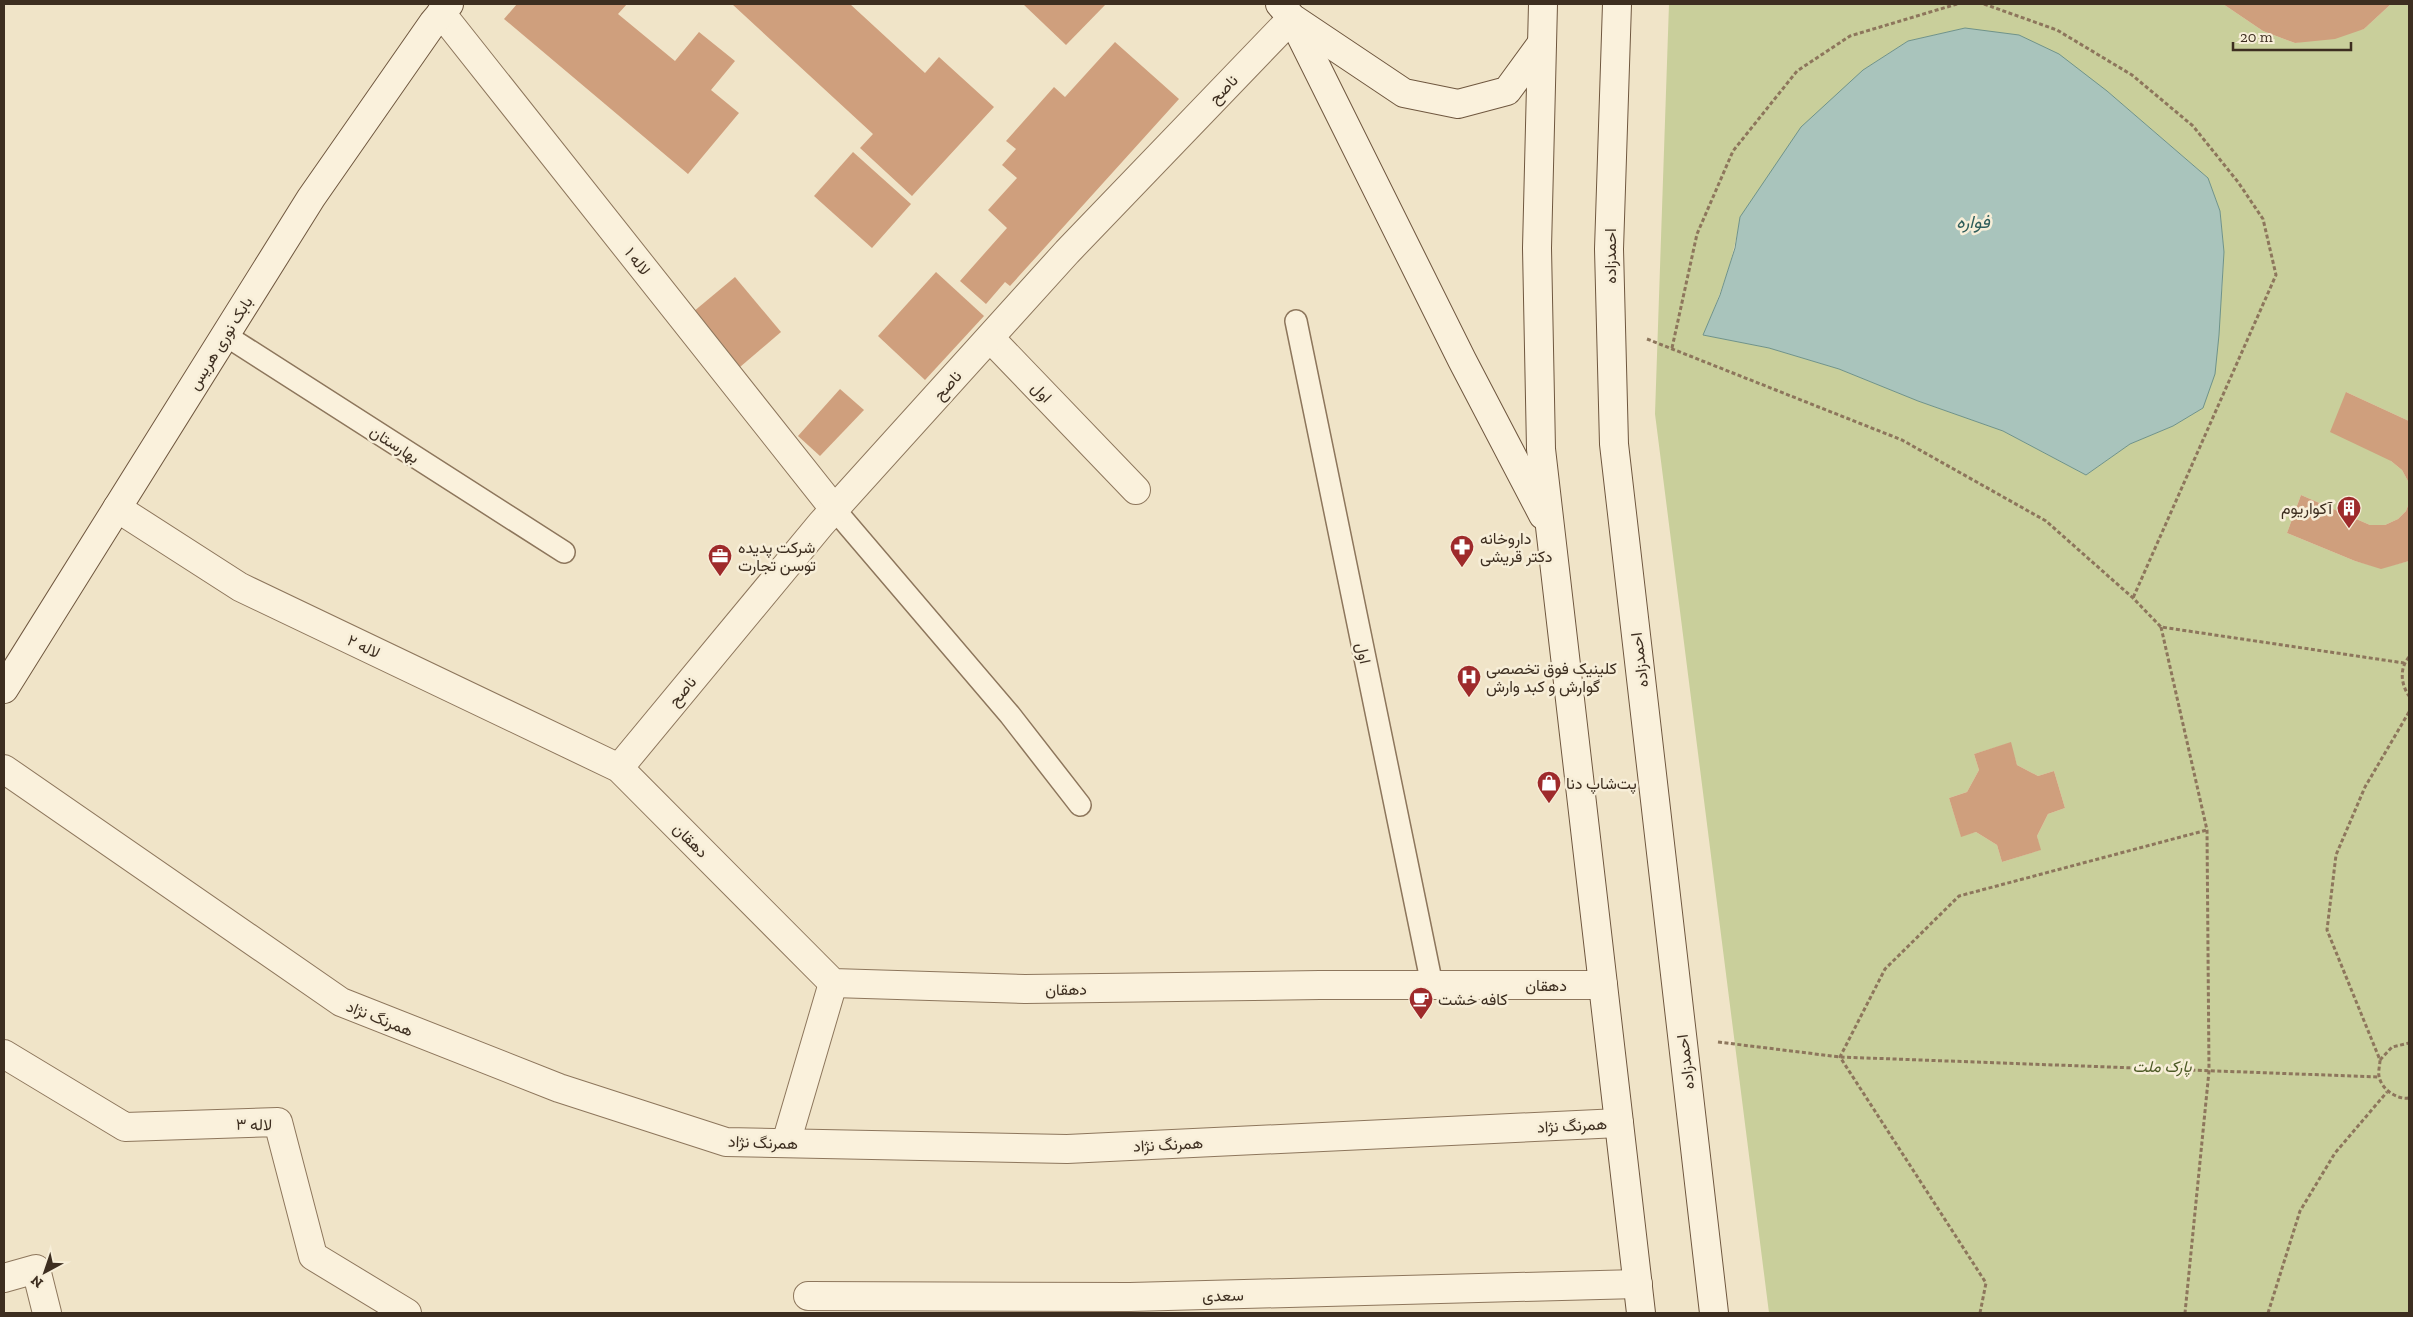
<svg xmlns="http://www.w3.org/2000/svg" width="2413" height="1317" font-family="'Zilla Slab',Vazirmatn,serif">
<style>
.green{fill:#c9cf9b;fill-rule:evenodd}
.water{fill:#a9c4bc;stroke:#6f938a}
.building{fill:#cf9f7d}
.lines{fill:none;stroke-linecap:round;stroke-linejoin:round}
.lane-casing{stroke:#8d765c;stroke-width:24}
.street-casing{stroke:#8d765c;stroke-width:30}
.secondary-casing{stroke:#6f573f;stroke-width:30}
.path{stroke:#8d765c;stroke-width:3;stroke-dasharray:4 2.5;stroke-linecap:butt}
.lane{stroke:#faf1dc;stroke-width:21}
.street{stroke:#faf1dc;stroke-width:28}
.secondary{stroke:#faf1dc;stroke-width:28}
.labels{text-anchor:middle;stroke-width:5;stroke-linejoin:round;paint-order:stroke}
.street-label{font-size:16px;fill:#3d2e20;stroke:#f7eed8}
.poi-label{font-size:16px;fill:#3d2e20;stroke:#f7eed8;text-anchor:start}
.park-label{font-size:16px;font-style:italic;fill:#4d5a26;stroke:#f7eed8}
.water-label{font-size:18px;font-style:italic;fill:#2f5d5a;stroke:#f7eed8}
</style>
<rect width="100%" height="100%" fill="#f0e4c8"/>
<path class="green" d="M1669,4H2223L2263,31L2295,43L2364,29L2391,4H2409V421L2346,392L2391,461L2402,470L2409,483V503L2406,511L2398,519L2385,525H2370L2301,495L2287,533L2355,561L2381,568L2409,561V1313H1769L1655,414ZM1965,28L2107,91L2208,178L2220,211L2224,252L2222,291L2203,408L2173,426L2130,444L2086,475L2003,431L1918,401L1839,369L1769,348L1703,335C1720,296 1734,259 1740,217L1863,70L1908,41ZM2010,743L2017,765L2038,776L2054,771L2065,808L2048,814L2037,836L2040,850L2002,862L1997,845L1976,832L1961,836L1949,798L1967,792L1979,770L1974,754Z"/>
<path class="water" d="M1965,28L2019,35L2059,54L2107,91L2208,178L2220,211L2224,252L2219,335L2215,374L2203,408L2173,426L2130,444L2086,475L2003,431L1918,401L1839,369L1769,348L1703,335L1720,295L1735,248L1740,217L1801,127L1863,70L1908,41Z"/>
<g class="building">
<path d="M517,4H627L618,14L675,61L699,32L735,61L711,90L739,113L688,174L504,19Z"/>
<path d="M732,4H850L925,73L939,57L994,107L912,196L860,148L873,134Z"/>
<path d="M1023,4H1106L1066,45Z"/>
<path d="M2223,4H2391L2364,29L2335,39L2295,43L2263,31Z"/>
<path d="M1115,42L1179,99L1010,286L1005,282L986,304L960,281L1007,228L988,210L1017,178L1002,165L1016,149L1006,141L1054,87L1065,97Z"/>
<path d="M853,152L911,204L872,248L814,196Z"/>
<path d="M936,272L984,316L925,380L878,336Z"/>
<path d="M735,277L781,332L740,367L693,312Z"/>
<path d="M840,389L864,410L820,456L798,436Z"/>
<path d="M2346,392L2409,421V483L2402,470L2391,461L2330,432Z"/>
<path d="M2301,495L2370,525H2385L2398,519L2406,511L2409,503V561L2381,569L2355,561L2287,533Z"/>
<path d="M2011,742L2017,765L2038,776L2054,771L2065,808L2048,814L2037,836L2041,850L2002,862L1997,845L1976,832L1961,837L1949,798L1967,792L1979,770L1974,754Z"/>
</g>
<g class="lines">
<defs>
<g id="lane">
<path d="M1296,321L1432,985"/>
<path d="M225,335L564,552"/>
<path d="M835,510L1010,715L1080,805"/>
</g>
<g id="street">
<path d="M441,13L835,510"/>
<path d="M990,338L1136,490"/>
<path d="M117,508L240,587L619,768L833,983L1025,989L1320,985H1603"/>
<path d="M619,768L821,524L1067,252L1292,18"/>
<path d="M4,769L341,1002L559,1088L726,1142L1067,1149L1619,1123"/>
<path d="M4,1054L125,1127L278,1122L313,1256L407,1313"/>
<path d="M786,1143L833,983"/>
<path d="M4,1278L36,1269L47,1313"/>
<path d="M808,1296L1130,1297L1638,1284"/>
</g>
<g id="secondary">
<path d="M1280,4L1292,18L1462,360L1543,515"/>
<path d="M1543,4L1537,248L1541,449L1641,1313"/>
<path d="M1617,4L1609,249L1614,444L1714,1313"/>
<path d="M1295,20L1404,93L1458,104L1507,91L1542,43"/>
<path d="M4,689L311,198L433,23L449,4"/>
</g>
</defs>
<use href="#lane" class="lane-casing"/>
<use href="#street" class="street-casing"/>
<use href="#secondary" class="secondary-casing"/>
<g class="path">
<path d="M1984,4L2057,30L2132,75L2193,126L2238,182L2263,219L2276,275L2133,598"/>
<path d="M1647,339L1902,440L2046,521L2133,598L2161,627L2404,663"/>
<path d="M1672,348L1697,234L1733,151L1797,71L1850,36L1957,4"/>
<path d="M2161,627L2207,830L2209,1071L2185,1313"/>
<path d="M2409,657C2399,669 2401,684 2409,696"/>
<path d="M2409,712L2365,787L2336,855L2327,930L2380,1060C2380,1065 2378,1071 2379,1076C2381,1089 2397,1100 2409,1098"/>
<path d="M1718,1042L1840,1057L2379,1077"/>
<path d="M2380,1060L2392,1047L2409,1043"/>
<path d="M1980,1313L1986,1283L1840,1057L1885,969L1959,896L2207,830"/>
<path d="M2268,1313L2300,1211L2335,1153L2387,1092"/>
</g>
<use href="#lane" class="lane"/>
<use href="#street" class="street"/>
<use href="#secondary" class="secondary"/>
</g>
<defs>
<symbol id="building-pin" viewBox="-11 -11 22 30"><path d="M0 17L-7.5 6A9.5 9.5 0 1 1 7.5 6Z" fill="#9e2a2b" stroke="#f7eed8"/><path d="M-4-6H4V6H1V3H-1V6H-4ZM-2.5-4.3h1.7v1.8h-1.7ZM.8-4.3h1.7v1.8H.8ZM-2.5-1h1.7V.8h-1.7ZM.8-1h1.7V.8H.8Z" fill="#fff"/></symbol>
<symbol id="pharmacy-pin" viewBox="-11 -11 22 30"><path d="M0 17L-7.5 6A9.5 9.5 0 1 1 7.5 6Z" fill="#9e2a2b" stroke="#f7eed8"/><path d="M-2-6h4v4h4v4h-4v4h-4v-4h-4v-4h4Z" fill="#fff"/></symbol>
<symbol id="office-pin" viewBox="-11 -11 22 30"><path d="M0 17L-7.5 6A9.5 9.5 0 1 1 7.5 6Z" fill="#9e2a2b" stroke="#f7eed8"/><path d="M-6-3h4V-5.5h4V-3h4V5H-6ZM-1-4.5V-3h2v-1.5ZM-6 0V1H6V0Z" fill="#fff"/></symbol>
<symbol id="hospital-pin" viewBox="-11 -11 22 30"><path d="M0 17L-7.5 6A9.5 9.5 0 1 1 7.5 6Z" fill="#9e2a2b" stroke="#f7eed8"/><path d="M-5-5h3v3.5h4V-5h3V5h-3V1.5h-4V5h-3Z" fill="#fff"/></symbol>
<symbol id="shop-pin" viewBox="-11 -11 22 30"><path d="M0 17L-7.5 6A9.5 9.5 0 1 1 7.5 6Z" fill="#9e2a2b" stroke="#f7eed8"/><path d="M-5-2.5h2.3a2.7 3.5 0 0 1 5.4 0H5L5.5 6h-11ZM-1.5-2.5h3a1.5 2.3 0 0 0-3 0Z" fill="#fff"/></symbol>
<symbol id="cafe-pin" viewBox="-11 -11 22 30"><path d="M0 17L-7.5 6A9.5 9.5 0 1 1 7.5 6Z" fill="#9e2a2b" stroke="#f7eed8"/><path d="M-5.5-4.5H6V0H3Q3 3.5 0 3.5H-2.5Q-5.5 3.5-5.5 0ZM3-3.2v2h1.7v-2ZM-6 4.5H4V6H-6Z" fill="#fff"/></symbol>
</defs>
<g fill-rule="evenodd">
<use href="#building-pin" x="2335" y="494" width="28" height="38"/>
<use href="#pharmacy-pin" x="1448" y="533" width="28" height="38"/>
<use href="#office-pin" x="706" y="542" width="28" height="38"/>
<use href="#hospital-pin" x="1455" y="663" width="28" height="38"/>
<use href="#shop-pin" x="1535" y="769" width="28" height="38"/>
<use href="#cafe-pin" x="1407" y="985" width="28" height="38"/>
</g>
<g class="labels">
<g class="street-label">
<text transform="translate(1223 89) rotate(-46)" y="6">ناصح</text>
<text transform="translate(1610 256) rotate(-90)" y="6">احمدزاده</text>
<text transform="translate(638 261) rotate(52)" y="6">لاله ۱</text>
<text transform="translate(220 343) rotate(-58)" y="6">بابک نوری هریس</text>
<text transform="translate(947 385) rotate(-48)" y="6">ناصح</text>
<text transform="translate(1042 392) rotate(46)" y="6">اول</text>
<text transform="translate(395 444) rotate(33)" y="6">بهارستان</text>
<text transform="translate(364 646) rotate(26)" y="6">لاله ۲</text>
<text transform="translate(1364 653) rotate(78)" y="6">اول</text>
<text transform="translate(1639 660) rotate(-97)" y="6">احمدزاده</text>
<text transform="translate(682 691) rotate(-50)" y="6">ناصح</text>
<text transform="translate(691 840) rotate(45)" y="6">دهقان</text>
<text x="1546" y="991">دهقان</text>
<text transform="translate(1066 989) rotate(-1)" y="6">دهقان</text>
<text transform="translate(380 1018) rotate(22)" y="6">همرنگ نژاد</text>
<text transform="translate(1685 1062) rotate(-97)" y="6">احمدزاده</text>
<text transform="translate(254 1124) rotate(1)" y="6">لاله ۳</text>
<text transform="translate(1572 1125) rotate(-3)" y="6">همرنگ نژاد</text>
<text transform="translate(763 1142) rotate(2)" y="6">همرنگ نژاد</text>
<text transform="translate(1168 1144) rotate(-3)" y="6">همرنگ نژاد</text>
<text transform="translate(1223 1295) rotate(-1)" y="6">سعدی</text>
</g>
<g class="poi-label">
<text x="2332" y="514" text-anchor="end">آکواریوم</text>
<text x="1480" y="544">داروخانه<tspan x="1480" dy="18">دکتر قریشی</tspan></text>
<text x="738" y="553">شرکت پدیده<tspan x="738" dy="18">توسن تجارت</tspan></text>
<text x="1486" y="674">کلینیک فوق تخصصی<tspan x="1486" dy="18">گوارش و کبد وارش</tspan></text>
<text x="1566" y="789">پت‌شاپ دنا</text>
<text x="1438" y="1005">کافه خشت</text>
</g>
<g class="park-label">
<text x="2162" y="1072">پارک ملت</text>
</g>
<g class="water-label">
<text x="1973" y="228">فواره</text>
</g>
</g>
<rect width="2413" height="1317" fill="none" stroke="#3d2e20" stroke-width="10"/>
<g transform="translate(45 1272) rotate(220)" stroke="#f7eed8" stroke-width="4" paint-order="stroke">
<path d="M0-4L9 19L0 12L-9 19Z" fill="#3d2e20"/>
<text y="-8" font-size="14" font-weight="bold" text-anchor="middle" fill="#3d2e20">N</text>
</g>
<path d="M2233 42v8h118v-8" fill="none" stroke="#3d2e20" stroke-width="2.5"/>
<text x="2240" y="42" font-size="15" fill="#3d2e20" stroke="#f7eed8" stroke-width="4" paint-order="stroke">20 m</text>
</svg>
